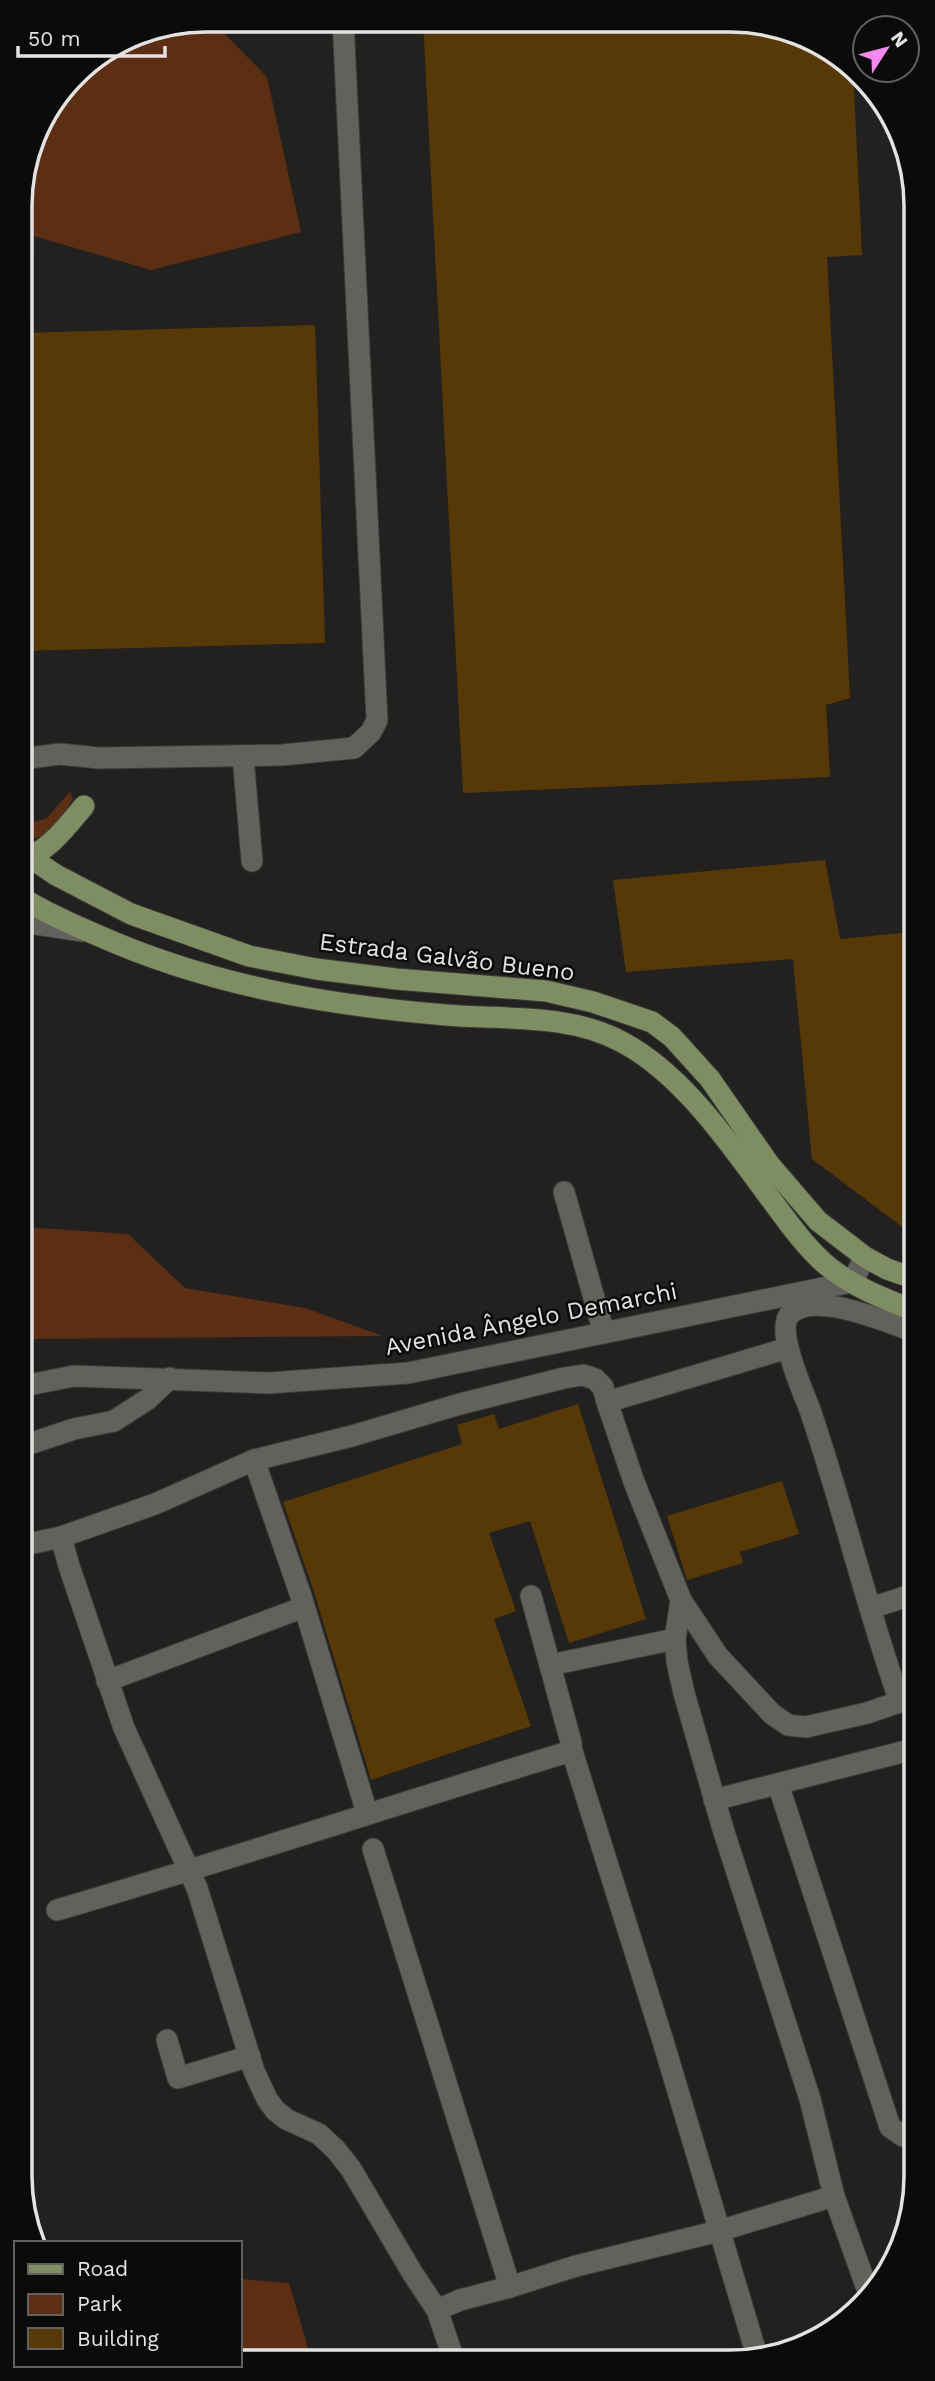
<svg xmlns="http://www.w3.org/2000/svg" width="935" height="2381" font-family="'Work Sans',sans-serif">
<style>
.green{fill:#5c2e14}
.building{fill:#573908}
.lines{fill:none;stroke-linecap:round;stroke-linejoin:round}
.minor-casing{stroke:#3b3b39;stroke-width:23}
.major-casing{stroke:#3b3b39;stroke-width:23}
.minor{stroke:#62615e;stroke-width:21}
.major{stroke:#7f8d63;stroke-width:21}
.labels{text-anchor:middle;stroke-width:5;stroke-linejoin:round;paint-order:stroke}
.street-label{font-size:24px;fill:#e4e3e2;stroke:#0b0b0a}
.rim{fill:none;stroke:#e4e3e2;stroke-width:3.5}
</style>
<rect width="100%" height="100%" fill="#22211f"/>
<g class="green">
<path d="M210,19L267,77L301,232L151,270L20,232V193L39,123L83,66L135,33Z"/>
<path d="M70,792L73,799C63,814 43,851 22,834L21,825L46,819Z"/>
<path d="M23,1227L128,1234L185,1288L305,1308L383,1336L23,1339Z"/>
<path d="M25,2049L27,2054L34,2237L26,2223Z"/>
<path d="M240,2279L289,2283L311,2358H240Z"/>
</g>
<g class="building">
<path d="M423,21L765,23L853,69L862,255L827,257L850,698L826,705L830,777L463,793Z"/>
<path d="M315,325L325,643L21,651L20,333Z"/>
<path d="M825,860L840,939L912,932L913,1235L812,1159L793,959L626,972L613,880Z"/>
<path d="M578,1404L646,1619L569,1643L530,1521L489,1533L516,1611L494,1619L531,1726L371,1780L314,1592L283,1502L462,1444L457,1425L494,1414L499,1429Z"/>
<path d="M782,1481L799,1534L740,1552L743,1563L687,1580L667,1516Z"/>
</g>
<g class="lines">
<defs>
<g id="minor">
<path d="M243,756L252,861"/>
<path d="M21,759L60,754L99,758L282,755L354,748L371,732L377,720L343,20"/>
<path d="M22,922L82,931"/>
<path d="M564,1192L604,1333"/>
<path d="M23,1386L74,1376L268,1383L408,1373L852,1282L865,1257"/>
<path d="M607,1402L634,1482L681,1600L718,1656L772,1714L788,1725L806,1727L867,1713L914,1697"/>
<path d="M23,1446L74,1429L114,1421L148,1399L170,1378"/>
<path d="M254,1460L301,1596L367,1813"/>
<path d="M61,1537L69,1566L124,1728L197,1888L254,2071L267,2099L275,2110L286,2119L319,2134L336,2150L351,2169L413,2274L437,2310L453,2357"/>
<path d="M24,1545L61,1537L155,1504L254,1460L352,1436L460,1404L564,1378L583,1375L595,1379L603,1387L607,1402L788,1348"/>
<path d="M681,1600L675,1639L677,1662L684,1693L723,1829L810,2099L834,2196L870,2297"/>
<path d="M871,1608L914,1594"/>
<path d="M550,1665L675,1639"/>
<path d="M107,1681L304,1607"/>
<path d="M900,1702C866,1606 843,1506 810,1410C803,1391 775,1330 790,1314C814,1290 886,1322 913,1331"/>
<path d="M571,1748L663,2041L757,2356"/>
<path d="M778,1784L890,2127L903,2136L915,2137"/>
<path d="M714,1800L914,1749"/>
<path d="M373,1849L510,2287"/>
<path d="M57,1910C228,1860 397,1804 568,1752L571,1748V1742L531,1596"/>
<path d="M167,2040L178,2078L250,2056"/>
<path d="M437,2310L460,2300L510,2287L576,2266L719,2231L834,2196"/>
</g>
<g id="major">
<path d="M22,852L56,875L131,914L249,956L316,969L396,979L546,991L593,1002L652,1022L672,1037L710,1079L769,1164L818,1221L865,1257L887,1269L913,1278"/>
<path d="M22,860C48,852 67,826 84,806"/>
<path d="M22,898C46,913 71,924 97,935C209,985 325,1005 446,1015C504,1020 569,1013 622,1042C681,1073 728,1141 767,1194C785,1218 802,1243 824,1263C849,1285 882,1298 913,1310"/>
</g>
</defs>
<use href="#minor" class="minor-casing"/>
<use href="#major" class="major-casing"/>
<use href="#minor" class="minor"/>
<use href="#major" class="major"/>
</g>
<g class="labels">
<g class="street-label">
<text transform="translate(447 957) rotate(7)" y="8">Estrada Galvão Bueno</text>
<text transform="translate(531 1319) rotate(-11)" y="8">Avenida Ângelo Demarchi</text>
</g>
</g>
<path d="M0 0H935V2381H0ZM206 32H730A174 174 0 0 1 904 206V2176A174 174 0 0 1 730 2350H206A174 174 0 0 1 32 2176V206A174 174 0 0 1 206 32Z" fill="#0b0b0a" fill-rule="evenodd"/>
<path class="rim" d="M206 32H730A174 174 0 0 1 904 206V2176A174 174 0 0 1 730 2350H206A174 174 0 0 1 32 2176V206A174 174 0 0 1 206 32Z"/>
<rect x="14" y="2241" width="228" height="126" fill="#0b0b0a" stroke="#626160" stroke-width="2"/>
<rect x="28" y="2264" width="35" height="10" fill="#7f8d63" stroke="#626160" stroke-width="2"/>
<text x="77" y="2276" font-size="21" fill="#e4e3e2">Road</text>
<rect x="28" y="2294" width="35" height="21" fill="#5c2e14" stroke="#626160" stroke-width="2"/>
<text x="77" y="2311" font-size="21" fill="#e4e3e2">Park</text>
<rect x="28" y="2328" width="35" height="21" fill="#573908" stroke="#626160" stroke-width="2"/>
<text x="77" y="2346" font-size="21" fill="#e4e3e2">Building</text>
<g transform="translate(886 49) rotate(54)"><circle r="33" fill="#0b0b0a" stroke="#626160" stroke-width="2"/>
<path d="M0-5L12 26L0 18L-12 26Z" fill="#f689ed"/>
<text y="-10" font-size="19" font-weight="bold" text-anchor="middle" fill="#e4e3e2">N</text>
</g>
<path d="M18 46v10h147v-10" fill="none" stroke="#e4e3e2" stroke-width="3.5"/>
<text x="28" y="46" font-size="21" fill="#e4e3e2" stroke="#0b0b0a" stroke-width="5" paint-order="stroke">50 m</text>
</svg>
